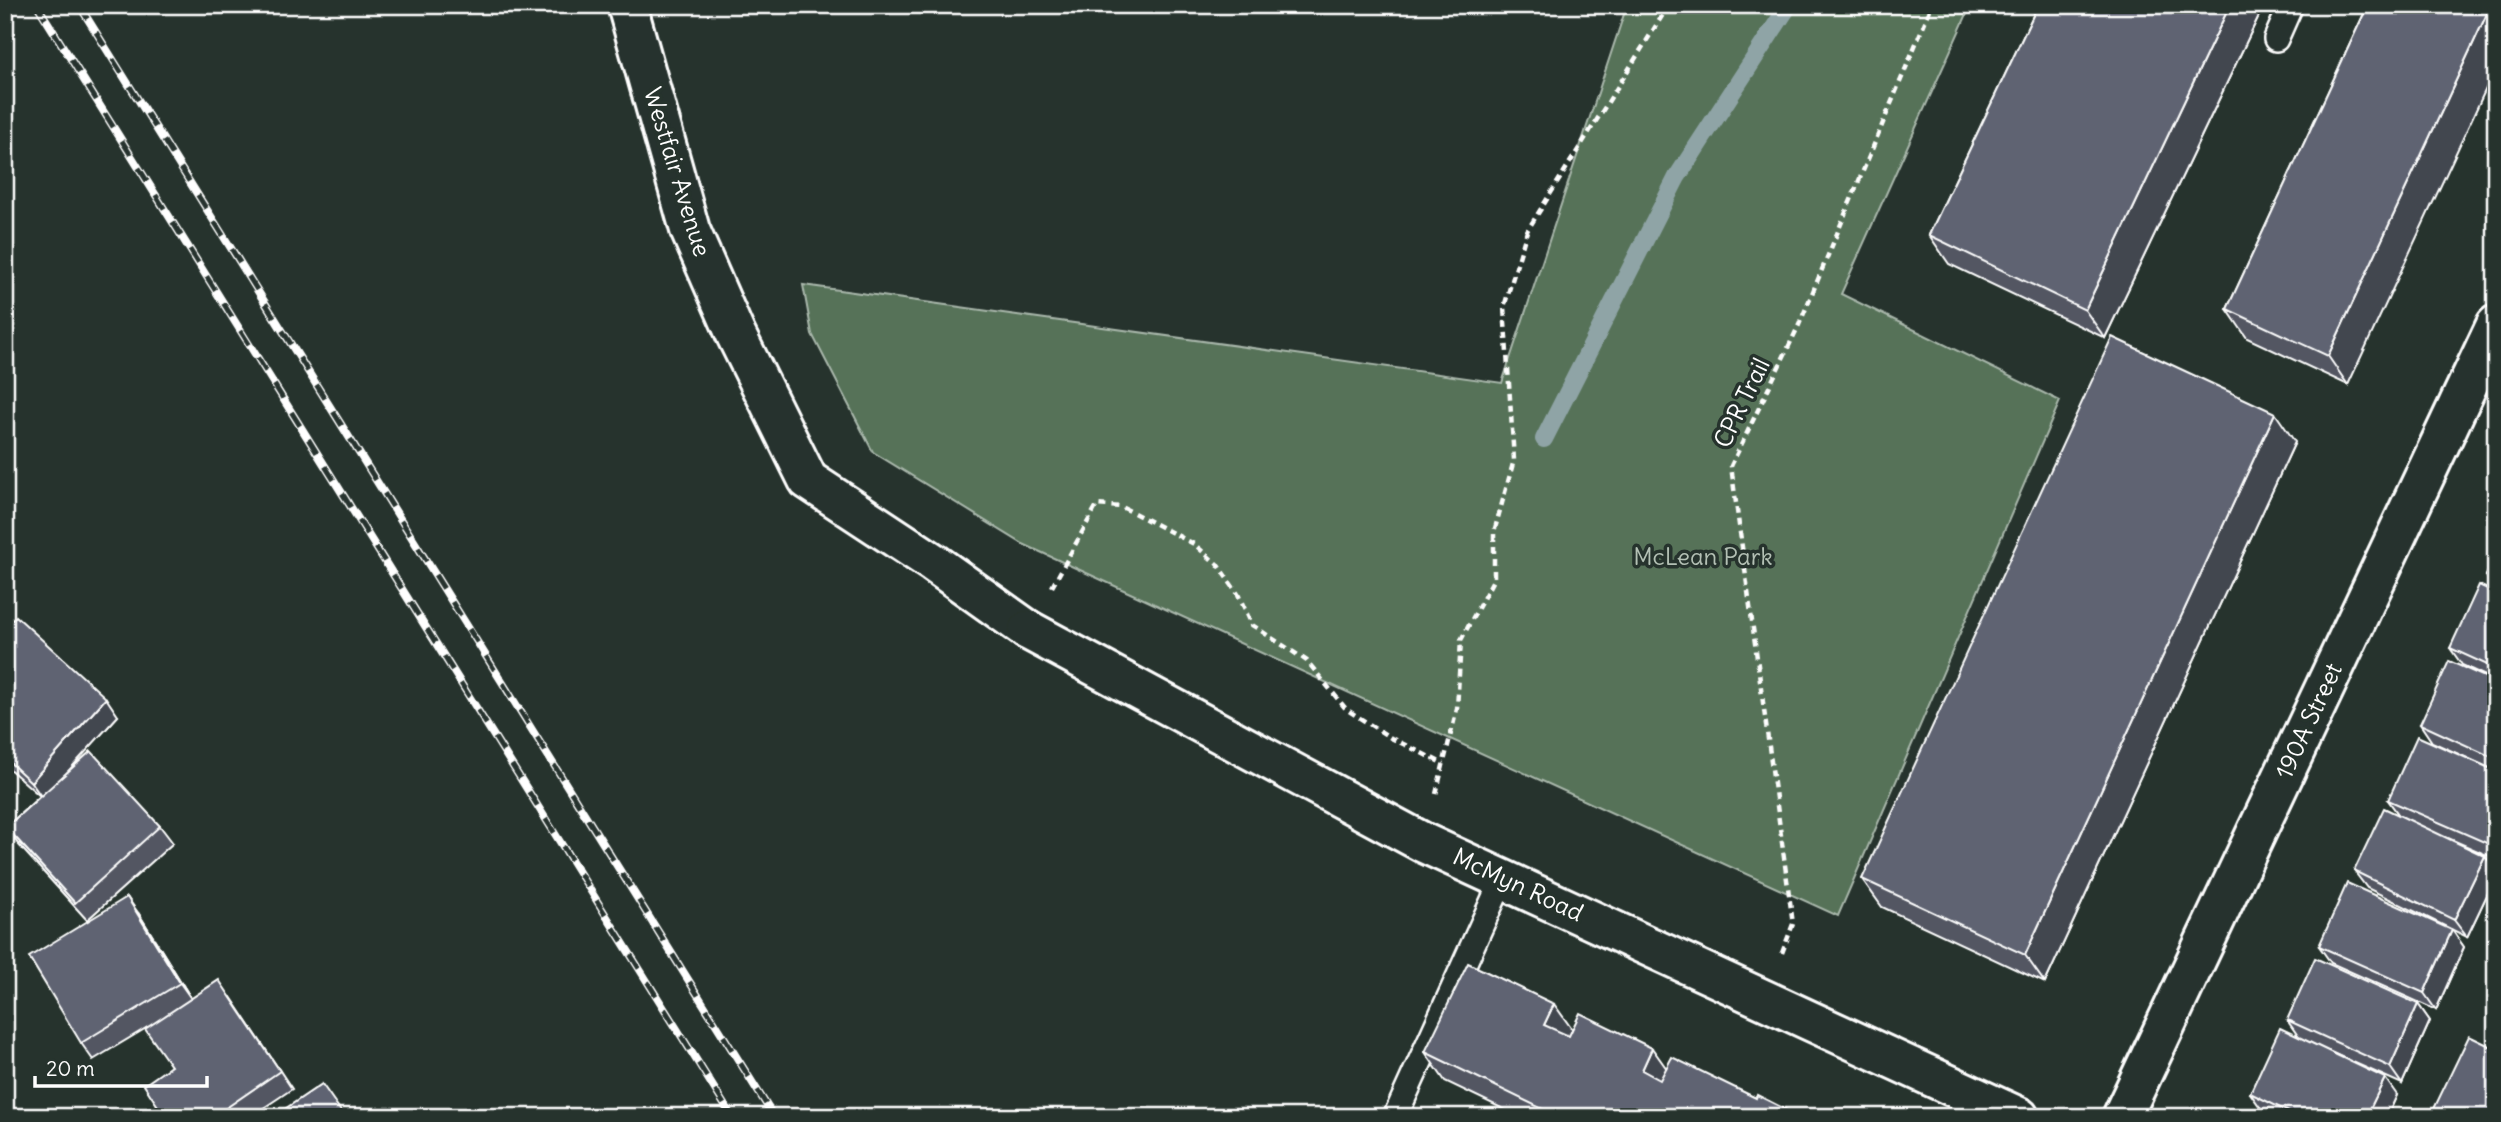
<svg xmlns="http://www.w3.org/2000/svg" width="2501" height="1122" font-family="Delius,sans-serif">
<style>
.green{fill:#567259;stroke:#aab8ac;stroke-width:2}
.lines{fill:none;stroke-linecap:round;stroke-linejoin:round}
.stream{stroke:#8fa4a6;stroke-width:18}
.lane-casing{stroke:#fff;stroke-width:28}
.street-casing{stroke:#fff;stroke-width:44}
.secondary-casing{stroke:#fff;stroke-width:44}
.path{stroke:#fff;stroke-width:4.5;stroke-dasharray:7 5;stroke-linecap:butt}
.lane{stroke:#26332d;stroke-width:23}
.street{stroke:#26332d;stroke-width:38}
.secondary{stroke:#26332d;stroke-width:38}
.rail-casing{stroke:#fff;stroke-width:8}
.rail{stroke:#26332d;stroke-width:5;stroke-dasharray:16;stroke-linecap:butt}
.wall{fill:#525662;stroke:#fff;stroke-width:2}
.shaded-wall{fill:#424650;stroke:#fff;stroke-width:2}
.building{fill:#5f6472;stroke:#fff;stroke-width:2}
.labels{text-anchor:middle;stroke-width:7;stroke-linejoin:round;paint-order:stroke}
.street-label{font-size:24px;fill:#fff;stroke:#26332d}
.park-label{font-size:24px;fill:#b3c0b4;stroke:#26332d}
</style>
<rect width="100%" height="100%" fill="#26332d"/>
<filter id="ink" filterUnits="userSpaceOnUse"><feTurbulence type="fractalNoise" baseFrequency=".0143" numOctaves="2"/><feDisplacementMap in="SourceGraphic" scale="14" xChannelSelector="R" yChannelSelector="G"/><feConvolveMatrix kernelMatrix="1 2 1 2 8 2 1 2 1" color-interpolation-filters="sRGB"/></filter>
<g filter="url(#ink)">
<path class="green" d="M1627,5H1971L1841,294L2060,401L1838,916L1023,544L873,452L812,334L803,285L1502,383Z"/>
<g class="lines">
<path class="stream" d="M1544,439L1677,177L1789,5"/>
<defs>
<g id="lane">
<path d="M2276,39L2291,5"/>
<path d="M1395,1117L1503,878"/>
</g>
<g id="street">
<path d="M627,5L690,230L736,335L808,480L934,563L1028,630"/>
<path d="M2122,1117L2496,325"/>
</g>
<path id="secondary" d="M1028,630L1424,843L2019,1117"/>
</defs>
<use href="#lane" class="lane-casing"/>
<use href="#street" class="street-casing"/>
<use href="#secondary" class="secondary-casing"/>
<g class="path">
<path d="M1052,587L1097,505L1122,507L1194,544L1217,564L1238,594L1252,625L1307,661L1346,709L1391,738L1444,764"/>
<path d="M1436,794L1457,709L1461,640L1494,578V532L1514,460L1504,307L1527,231L1669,5"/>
<path d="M1782,953L1793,924L1731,466L1799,325L1932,5"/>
</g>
<use href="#lane" class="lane"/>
<use href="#street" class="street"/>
<use href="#secondary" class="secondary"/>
<defs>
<g id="rail">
<path d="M37,5L732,1117"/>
<path d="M79,5L774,1117"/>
</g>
</defs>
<use href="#rail" class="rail-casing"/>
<use href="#rail" class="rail"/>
</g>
<g class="wall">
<path d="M2038,5H2264L2105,338L1949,264L1929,235Z"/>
<path d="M2368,5L2348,385L2247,338L2227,309Z"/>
<path d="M2295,442L2045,983L1882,907L1862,879Z"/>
<path d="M2496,554V590L2486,576Z"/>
<path d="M2496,593V681L2462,665L2450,648Z"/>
<path d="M5,628L118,716L64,775L160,826L173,843L87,920L18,844L6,827L40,796L5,765Z"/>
<path d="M2496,682V771L2432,742L2420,724Z"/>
<path d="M2496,771V859L2448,838L2485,856L2496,871V876L2467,937L2367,888L2354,871L2398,814L2388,800Z"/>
<path d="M139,914L191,998L231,997L292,1089L250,1117H165L171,1066L148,1027L93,1060L81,1043Z"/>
<path d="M2452,930L2464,947L2436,1010L2331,963L2319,946Z"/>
<path d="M2418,1004L2430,1021L2402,1084L2328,1051L2397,1095L2387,1117H2276L2262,1110L2250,1093L2298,1036L2287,1020Z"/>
<path d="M1572,1030L1666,1068L1756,1098L1801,1117H1520L1445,1081L1425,1052Z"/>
</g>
<g class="shaded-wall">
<path d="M2230,5H2264L2105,338L2085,310Z"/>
<path d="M2491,5H2496V67L2348,385L2328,356Z"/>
<path d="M2275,413L2295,442L2045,983L2025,955Z"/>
<path d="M106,698L118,716L43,799L31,782Z"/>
<path d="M2496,835V851L2491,845Z"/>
<path d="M2485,856L2496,871V876L2467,937L2454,920Z"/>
<path d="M127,897L139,914L192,1000L180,983Z"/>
<path d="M2452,930L2464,947L2436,1010L2424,993Z"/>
<path d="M1554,1004L1574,1032L1564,1053L1544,1025Z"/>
<path d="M2418,1004L2430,1021L2402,1084L2390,1067Z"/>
<path d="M1652,1048L1672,1076L1662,1099L1642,1070Z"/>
<path d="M2385,1078L2397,1095L2387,1117H2366Z"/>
</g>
<g class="building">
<path d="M2038,5H2230L2085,310L1929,235Z"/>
<path d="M2368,5H2491L2328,356L2227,309Z"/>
<path d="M2112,337L2275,413L2025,955L1862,879Z"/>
<path d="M2496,554V581L2486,576Z"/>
<path d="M2479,585L2496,593V669L2450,648Z"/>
<path d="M16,616L106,698L31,782L5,758V628Z"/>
<path d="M2449,661L2496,682V759L2420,724Z"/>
<path d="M2417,736L2496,771V835L2491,845L2388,800Z"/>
<path d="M91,751L160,826L75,903L6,827Z"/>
<path d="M2384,808L2485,856L2454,920L2354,871Z"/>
<path d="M2347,883L2452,930L2424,993L2319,946Z"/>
<path d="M127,897L180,983L81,1043L29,957Z"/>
<path d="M2315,958L2418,1004L2390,1067L2287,1020Z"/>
<path d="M1468,963L1554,1004L1544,1025L1569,1036L1580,1013L1652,1048L1642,1070L1660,1080L1672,1057L1756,1098L1757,1095L1801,1117H1559L1425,1052Z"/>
<path d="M219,980L280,1071L213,1117H165L144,1085L171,1066L145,1029Z"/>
<path d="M2280,1028L2385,1078L2366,1117H2299L2250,1093Z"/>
<path d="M2469,1036L2496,1049V1117H2430Z"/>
<path d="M322,1084L345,1117H273Z"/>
</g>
</g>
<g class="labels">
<g class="street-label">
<text transform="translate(677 172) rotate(73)" y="8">Westfair Avenue</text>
<text transform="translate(1742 403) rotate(-64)" y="8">CPR Trail</text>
<text transform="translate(2309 721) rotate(-65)" y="8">190A Street</text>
<text transform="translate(1518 885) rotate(25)" y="8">McMyn Road</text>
</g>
<g class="park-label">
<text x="1703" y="565">McLean Park</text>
</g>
</g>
<rect width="2501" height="1122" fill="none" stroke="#26332d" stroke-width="28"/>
<rect x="14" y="14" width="2473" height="1094" fill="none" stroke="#fff" stroke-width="2.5" filter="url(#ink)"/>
<path d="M35 1076v10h172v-10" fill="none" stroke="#ffffff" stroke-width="3.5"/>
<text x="46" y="1076" font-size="21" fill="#ffffff" stroke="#26332d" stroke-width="5" paint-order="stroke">20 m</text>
</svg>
